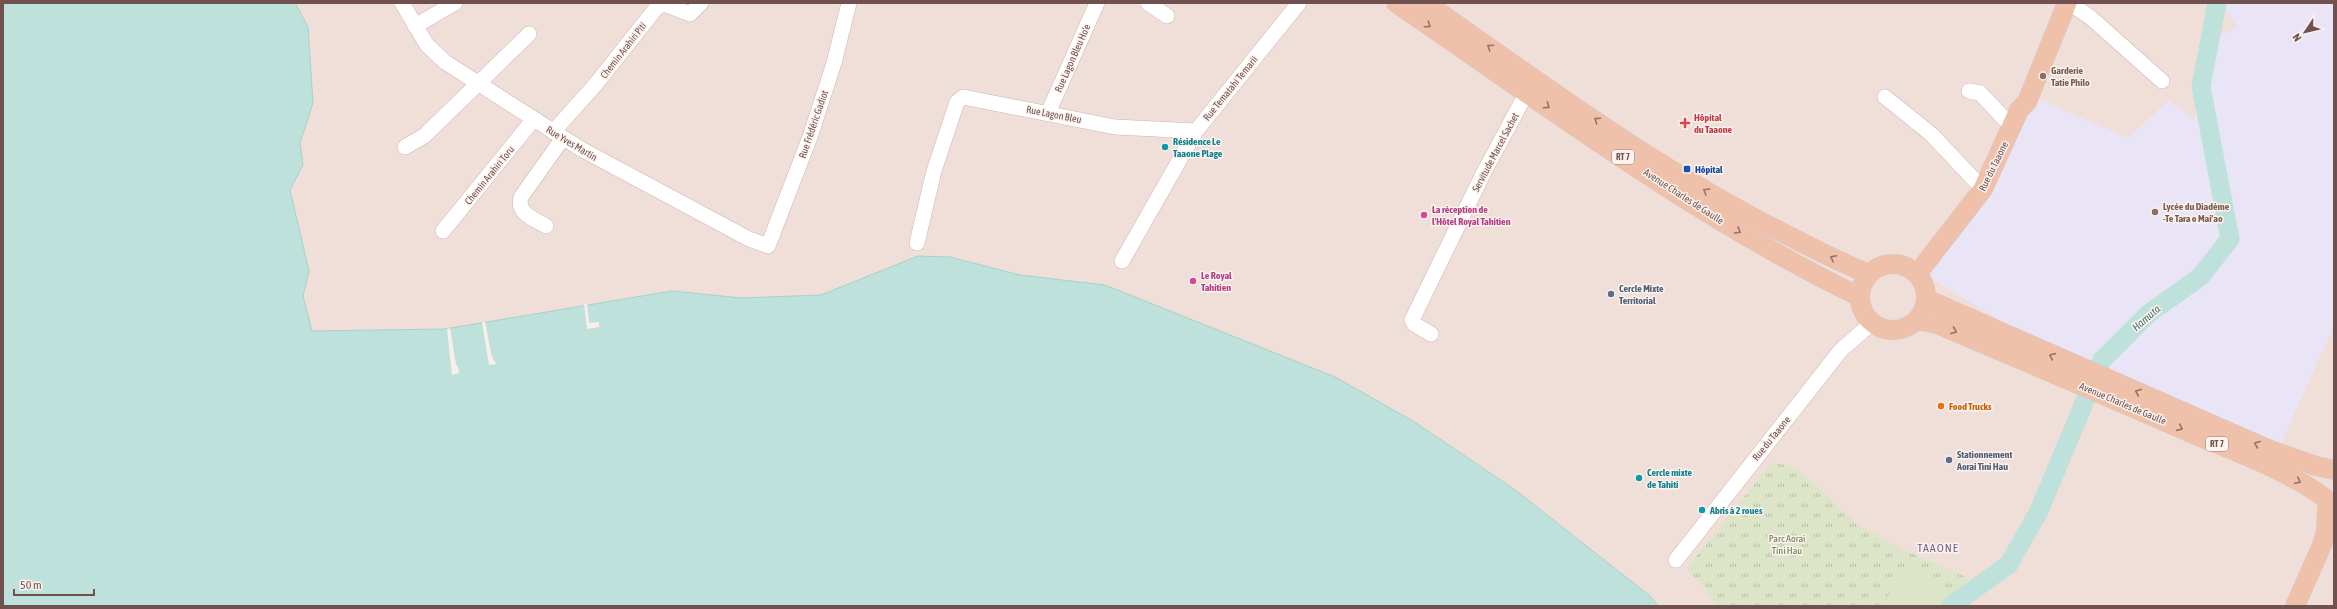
<svg xmlns="http://www.w3.org/2000/svg" width="2337" height="609" font-family="'Asap Condensed',sans-serif">
<style>
.residential{fill:#f0ded8}
.education{fill:#eae5f6}
.grass{fill:url(#grass-tufts)}
.pitch{fill:#dde5c9}
.water{fill:#bfe1db;stroke:#a7d1ca}
.pier{fill:#faeee9}
.lines{fill:none;stroke-linecap:round;stroke-linejoin:round}
.river{stroke:#bfe1db;stroke-width:19}
.minor-casing{stroke:#ccb6b3;stroke-width:16}
.major-casing{stroke:#d4cbca;stroke-width:20}
.minor{stroke:#fff;stroke-width:15}
.major{stroke:#efc0aa;stroke-width:19}
.oneway{stroke:#96726b}
.education-dot{fill:#8d6e63;stroke:#fdf3ee;stroke-width:1.5}
.health-dot{fill:#e0444e;stroke:#fdf3ee;stroke-width:1.5}
.culture-dot{fill:#0f9aa8;stroke:#fdf3ee;stroke-width:1.5}
.transit-dot{fill:#1a4fb4;stroke:#fdf3ee;stroke-width:1.5}
.hotel-dot{fill:#d1479c;stroke:#fdf3ee;stroke-width:1.5}
.service-dot{fill:#5c6f8a;stroke:#fdf3ee;stroke-width:1.5}
.food-dot{fill:#e8710a;stroke:#fdf3ee;stroke-width:1.5}
.labels{text-anchor:middle;stroke-width:3;stroke-linejoin:round;paint-order:stroke}
.shield{fill:#fdf3ee;stroke:#9a827f;stroke-width:1}
.shield-label{font-size:9px;font-weight:bold;fill:#705150}
.street-label{font-size:10px;fill:#705150;stroke:#fdf3ee}
.education-label{font-size:10px;font-weight:bold;fill:#785e54;stroke:#fdf3ee;text-anchor:start}
.health-label{font-size:10px;font-weight:bold;fill:#be3a42;stroke:#fdf3ee;text-anchor:start}
.culture-label{font-size:10px;font-weight:bold;fill:#0d838f;stroke:#fdf3ee;text-anchor:start}
.transit-label{font-size:10px;font-weight:bold;fill:#164399;stroke:#fdf3ee;text-anchor:start}
.hotel-label{font-size:10px;font-weight:bold;fill:#b23c85;stroke:#fdf3ee;text-anchor:start}
.service-label{font-size:10px;font-weight:bold;fill:#4e5e75;stroke:#fdf3ee;text-anchor:start}
.food-label{font-size:10px;font-weight:bold;fill:#c56008;stroke:#fdf3ee;text-anchor:start}
.park-label{font-size:10px;fill:#64754a;stroke:#fdf3ee}
.water-label{font-size:11px;font-style:italic;fill:#46736c;stroke:#fdf3ee}
.quarter-label{font-size:12px;letter-spacing:1px;fill:#75678c;stroke:#fdf3ee}
</style>
<defs>
<pattern id="grass-tufts" width="24" height="20" patternUnits="userSpaceOnUse"><rect width="24" height="20" fill="#dde5c9"/><path d="M3 7l-1-3M5 7V3M7 7l1-3M15 17l-1-3M17 17v-4M19 17l1-3" fill="none" stroke="#b8bca6"/></pattern>
</defs>
<rect width="100%" height="100%" fill="#faeee9"/>
<path class="residential" d="M295,3H2334V606H1658L1650,596L1514,489L1413,421L1335,377L1020,275L950,257L918,256L821,295L741,298L672,291L445,329L312,331L303,296L309,271L290,190L303,165L300,143L313,103L308,27Z"/>
<path class="education" d="M2225,3H2334V326L2281,443L2035,341L1929,277L1990,191L2027,94L2128,138L2169,100L2194,120L2219,35L2238,28L2225,8Z"/>
<path class="grass" d="M1772,462L1799,469L1859,526L1909,552L1969,578L1951,606H1716L1700,582L1686,569Z"/>
<path class="pitch" d="M1908,566L1949,594L1941,606H1881Z"/>
<path class="water" d="M3,3H295L308,27L313,103L300,143L303,165L290,190L309,271L303,296L312,331L445,329L672,291L741,298L821,295L918,256L950,257L1020,275L1105,285L1335,377L1413,421L1514,489L1650,596L1658,606H3Z"/>
<g class="pier">
<path d="M584,304H587L589,323L599,322V327L587,329Z"/>
<path d="M482,322H485L492,357L496,364L489,365Z"/>
<path d="M450,328L456,365L458,367L459,373L452,375L447,329Z"/>
</g>
<g class="lines">
<path class="river" d="M1951,606L2009,564L2039,511L2102,360L2148,314L2200,277L2230,239L2201,86L2217,3"/>
<defs>
<g id="minor">
<path d="M402,3L427,45L445,62L581,149L749,239L768,246L810,137L834,63L849,3"/>
<path d="M1148,3L1167,16"/>
<path d="M2069,3L2090,17L2162,81"/>
<path d="M415,26L455,3"/>
<path d="M1969,91L1980,93L2011,126"/>
<path d="M1885,97L1931,134L1983,189"/>
<path d="M1048,113L1097,3"/>
<path d="M553,132L595,85L657,7L664,4L690,14L701,3"/>
<path d="M405,147L424,136L529,34"/>
<path d="M546,226C534,219 516,213 521,197L563,138"/>
<path d="M443,231L533,120"/>
<path d="M917,243L934,171L957,102L963,97L1115,127L1196,131"/>
<path d="M1122,261L1196,131L1299,3"/>
<path d="M1431,334L1414,324L1412,320L1483,174L1527,92"/>
<path d="M1676,560L1841,350L1872,323"/>
</g>
<g id="major">
<path d="M1396,3C1547,106 1695,217 1860,297"/>
<path d="M1426,3C1543,85 1659,171 1787,235C1814,249 1841,263 1869,274"/>
<circle cx="1893" cy="297" r="33"/>
<path d="M1917,274L1983,189L2019,110L2027,102L2067,3"/>
<path d="M1926,299L2270,450L2316,466L2334,470"/>
<path d="M1917,320L1937,324C2022,360 2107,396 2191,433C2236,452 2285,469 2325,498"/>
<path d="M2295,606L2322,545L2326,532L2327,509"/>
</g>
</defs>
<use href="#minor" class="minor-casing"/>
<use href="#major" class="major-casing"/>
<use href="#minor" class="minor"/>
<use href="#major" class="major"/>
</g>
<defs><path id="oneway-chevron" d="M-2-3.5L2.5 0L-2 3.5" fill="none" stroke-width="1.6" stroke-linecap="round" stroke-linejoin="round"/></defs>
<g class="oneway">
<use href="#oneway-chevron" transform="translate(1428 25) rotate(34)"/>
<use href="#oneway-chevron" transform="translate(1490 47) rotate(-146)"/>
<use href="#oneway-chevron" transform="translate(1547 106) rotate(34)"/>
<use href="#oneway-chevron" transform="translate(1597 120) rotate(-146)"/>
<use href="#oneway-chevron" transform="translate(1706 191) rotate(-149)"/>
<use href="#oneway-chevron" transform="translate(1738 231) rotate(30)"/>
<use href="#oneway-chevron" transform="translate(1833 258) rotate(-153)"/>
<use href="#oneway-chevron" transform="translate(1954 331) rotate(23)"/>
<use href="#oneway-chevron" transform="translate(2052 356) rotate(-156)"/>
<use href="#oneway-chevron" transform="translate(2138 392) rotate(-157)"/>
<use href="#oneway-chevron" transform="translate(2180 428) rotate(24)"/>
<use href="#oneway-chevron" transform="translate(2257 444) rotate(-157)"/>
<use href="#oneway-chevron" transform="translate(2298 481) rotate(26)"/>
</g>
<g class="education-dot">
<circle cx="2043" cy="76" r="4"/>
<circle cx="2155" cy="212" r="4"/>
</g>
<path class="health-dot" d="M1683 117h4v4h4v4h-4v4h-4v-4h-4v-4h4z"/>
<g class="culture-dot">
<circle cx="1165" cy="147" r="4"/>
<circle cx="1639" cy="478" r="4"/>
<circle cx="1702" cy="510" r="4"/>
</g>
<rect class="transit-dot" x="1683" y="165" width="8" height="8" rx="2"/>
<g class="hotel-dot">
<circle cx="1424" cy="215" r="4"/>
<circle cx="1193" cy="281" r="4"/>
</g>
<g class="service-dot">
<circle cx="1611" cy="294" r="4"/>
<circle cx="1949" cy="460" r="4"/>
</g>
<circle class="food-dot" cx="1941" cy="406" r="4"/>
<g class="labels">
<g class="shield">
<rect x="1612" y="150" width="22" height="14" rx="3"/>
<rect x="2206" y="437" width="22" height="14" rx="3"/>
</g>
<g class="shield-label">
<text x="1623" y="160">RT 7</text>
<text x="2217" y="447">RT 7</text>
</g>
<g class="street-label">
<text transform="translate(623 50) rotate(-52)" y="4">Chemin Arahiri Piti</text>
<text transform="translate(1072 58) rotate(-66)" y="4">Rue Lagon Bleu Ho'e</text>
<text transform="translate(1230 88) rotate(-51)" y="4">Rue Tematahi Temarii</text>
<text transform="translate(1054 114) rotate(11)" y="4">Rue Lagon Bleu</text>
<text transform="translate(813 124) rotate(-71)" y="4">Rue Frédéric Gadiot</text>
<text transform="translate(572 143) rotate(31)" y="4">Rue Yves Martin</text>
<text transform="translate(1495 152) rotate(-62)" y="4">Servitude Marcel Sachet</text>
<text transform="translate(1993 166) rotate(-64)" y="4">Rue du Taaone</text>
<text transform="translate(489 175) rotate(-51)" y="4">Chemin Arahiri Toru</text>
<text transform="translate(1684 196) rotate(33)" y="4">Avenue Charles de Gaulle</text>
<text transform="translate(2123 403) rotate(23)" y="4">Avenue Charles de Gaulle</text>
<text transform="translate(1771 438) rotate(-51)" y="4">Rue du Taaone</text>
</g>
<g class="education-label">
<text x="2051" y="74">Garderie<tspan x="2051" dy="12">Tatie Philo</tspan></text>
<text x="2163" y="210">Lycée du Diadème<tspan x="2163" dy="12">-Te Tara o Mai’ao</tspan></text>
</g>
<g class="health-label">
<text x="1694" y="121">Hôpital<tspan x="1694" dy="12">du Taaone</tspan></text>
</g>
<g class="culture-label">
<text x="1173" y="145">Résidence Le<tspan x="1173" dy="12">Taaone Plage</tspan></text>
<text x="1647" y="476">Cercle mixte<tspan x="1647" dy="12">de Tahiti</tspan></text>
<text x="1710" y="514">Abris à 2 roues</text>
</g>
<g class="transit-label">
<text x="1695" y="173">Hôpital</text>
</g>
<g class="hotel-label">
<text x="1432" y="213">La réception de<tspan x="1432" dy="12">l'Hôtel Royal Tahitien</tspan></text>
<text x="1201" y="279">Le Royal<tspan x="1201" dy="12">Tahitien</tspan></text>
</g>
<g class="service-label">
<text x="1619" y="292">Cercle Mixte<tspan x="1619" dy="12">Territorial</tspan></text>
<text x="1957" y="458">Stationnement<tspan x="1957" dy="12">Aorai Tini Hau</tspan></text>
</g>
<g class="food-label">
<text x="1949" y="410">Food Trucks</text>
</g>
<g class="park-label">
<text x="1787" y="542">Parc Aorai<tspan x="1787" dy="12">Tini Hau</tspan></text>
</g>
<g class="water-label">
<text transform="translate(2146 318) rotate(-41)" y="4">Hamuta</text>
</g>
<g class="quarter-label">
<text x="1938" y="552">TAAONE</text>
</g>
</g>
<rect width="2337" height="609" fill="none" stroke="#705150" stroke-width="8"/>
<g transform="translate(2305 32) rotate(235)" stroke="#fdf3ee" stroke-width="3" paint-order="stroke">
<path d="M0-3L7 15L0 10L-7 15Z" fill="#705150"/>
<text y="-6" font-size="11" font-weight="bold" text-anchor="middle" fill="#705150">N</text>
</g>
<path d="M14 589v6h80v-6" fill="none" stroke="#705150" stroke-width="2"/>
<text x="20" y="589" font-size="12" fill="#705150" stroke="#fdf3ee" stroke-width="3" paint-order="stroke">50 m</text>
</svg>
